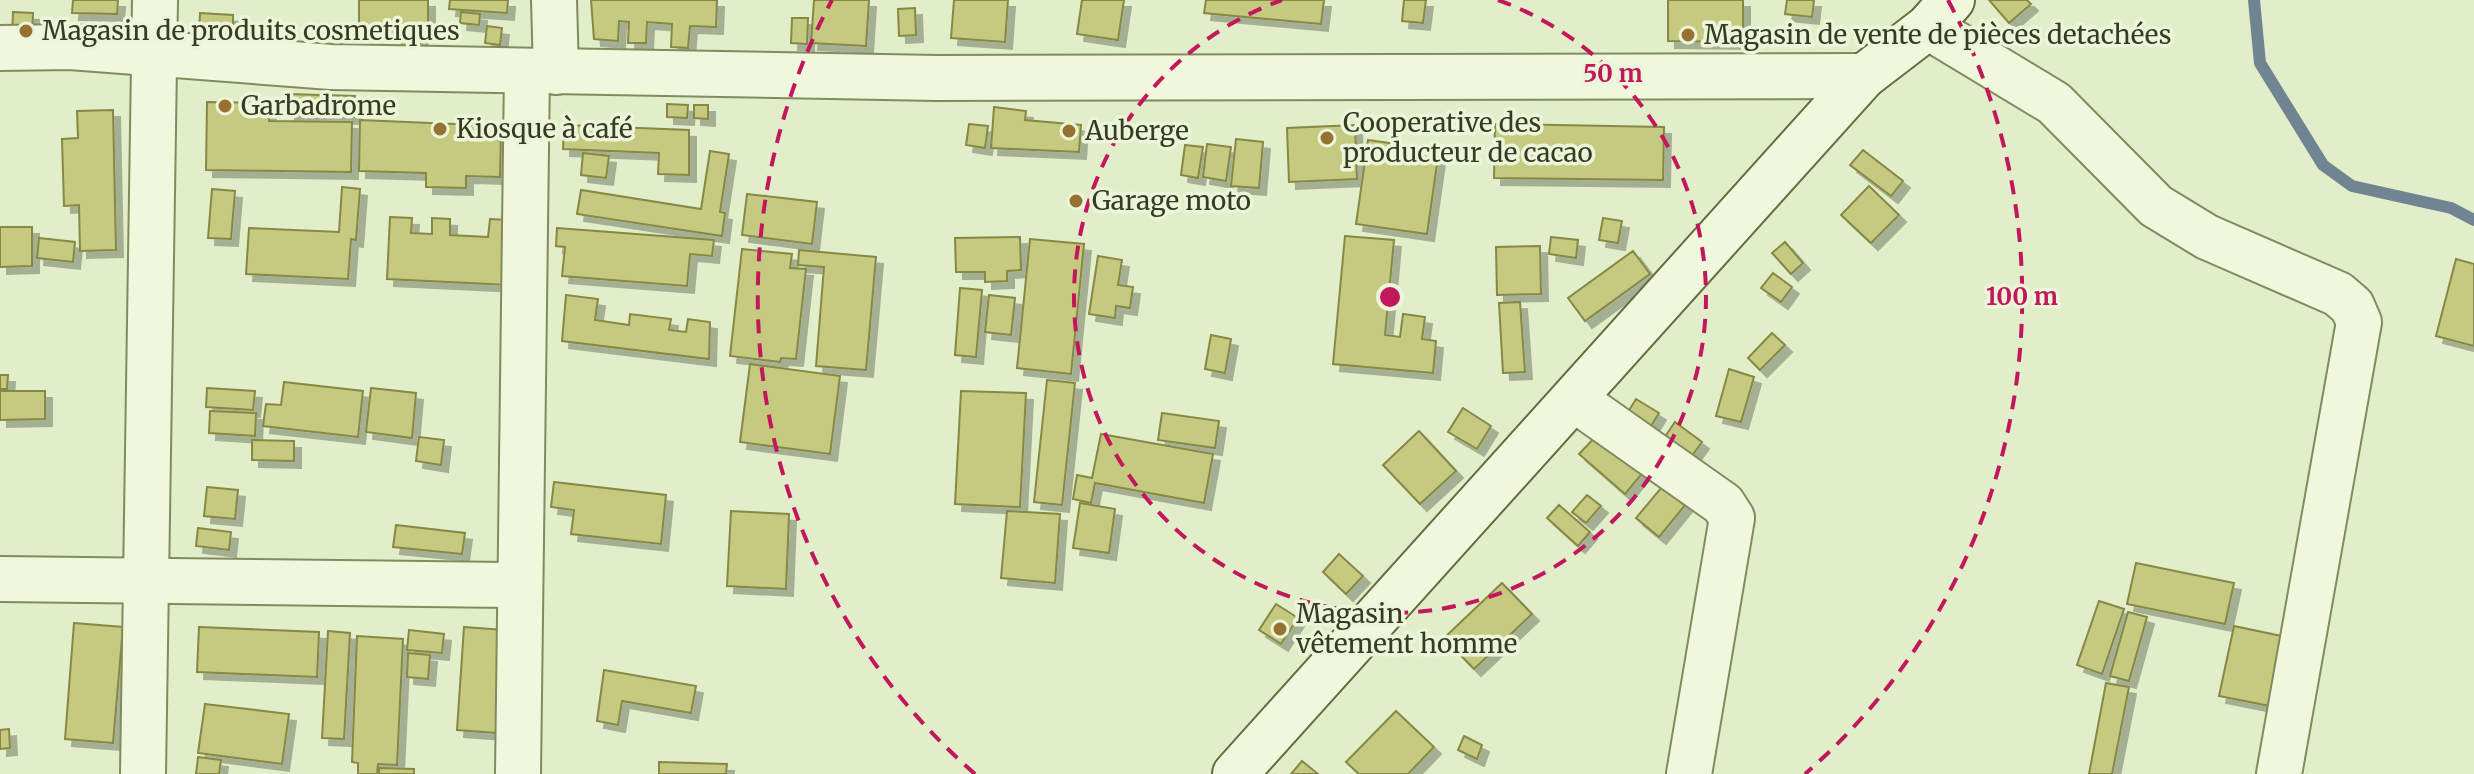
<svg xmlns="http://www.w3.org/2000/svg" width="2474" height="774" font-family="Merriweather,serif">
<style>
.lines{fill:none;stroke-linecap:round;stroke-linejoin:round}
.stream{stroke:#708491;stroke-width:12}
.building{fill:#c6ca81;stroke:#868845;stroke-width:2;filter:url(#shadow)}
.street-casing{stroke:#828a5e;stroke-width:48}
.secondary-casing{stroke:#666c41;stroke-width:48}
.street{stroke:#eff8dd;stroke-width:44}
.secondary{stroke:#eff8dd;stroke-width:44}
.ring{fill:none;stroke:#c2185b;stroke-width:4;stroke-dasharray:14 10}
.poi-dot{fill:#977130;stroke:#ebf5d9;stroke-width:3}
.labels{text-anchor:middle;stroke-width:7;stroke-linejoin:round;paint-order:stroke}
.poi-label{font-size:26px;fill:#383b21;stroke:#ebf5d9;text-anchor:start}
.centre{fill:#c2185b;stroke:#ebf5d9;stroke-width:4}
.ring-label{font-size:24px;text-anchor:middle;font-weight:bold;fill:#c2185b;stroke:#ebf5d9;stroke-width:7;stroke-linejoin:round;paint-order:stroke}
</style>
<defs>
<filter id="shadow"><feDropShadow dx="7" dy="7" stdDeviation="0" flood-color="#0004"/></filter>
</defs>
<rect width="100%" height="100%" fill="#e1eec9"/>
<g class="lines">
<path class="stream" d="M2254,0L2260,63L2323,165L2352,186L2451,208L2474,220"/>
</g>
<g class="building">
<path d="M73,0H118L117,14L72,13Z"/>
<rect x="359" y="0" width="69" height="29"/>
<path d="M450,0H508L507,13L449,9Z"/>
<path d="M591,0H717L716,27L690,26L688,48L671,47L672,24L647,22L646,43H628L629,22L619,21L618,41L594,39Z"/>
<path d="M814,0H869L866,46L811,43Z"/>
<path d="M954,0H1008L1005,42L951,38Z"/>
<path d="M1082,0H1124L1118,40L1077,34Z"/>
<path d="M1206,0H1324L1321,24L1204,13Z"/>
<path d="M1404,0H1426L1423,23L1402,21Z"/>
<path d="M1668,0H1743V42L1668,41Z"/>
<path d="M1787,0H1814L1812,17L1785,14Z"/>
<path d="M1989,0H2027L2031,4L2009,23Z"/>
<path d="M915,8L916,35L899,36L898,9Z"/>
<path d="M13,12L33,13L32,38L12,37Z"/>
<path d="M461,12L480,14L479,25L460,23Z"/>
<path d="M200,13L233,15V34L199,33Z"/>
<path d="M792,18H808L807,44L791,43Z"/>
<path d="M487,26L502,28L500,45L485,43Z"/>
<path d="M403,30L421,32L419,54L401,52Z"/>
<path d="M288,94L355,96L354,117L288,115Z"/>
<path d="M207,102L269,103V121L352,122L351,172L206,170Z"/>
<path d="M667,104L688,105L687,118L667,117Z"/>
<path d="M694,105H708V119L694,118Z"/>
<path d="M994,107L1026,111L1025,120L1081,125L1079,152L991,148Z"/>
<path d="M113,110L116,250L80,251L79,205L64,206L62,139L78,138L77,111Z"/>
<path d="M360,120L501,126L500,177L466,176V188L426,187V173L359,171Z"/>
<path d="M969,124L988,126L985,148L966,145Z"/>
<path d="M1495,124L1664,127L1663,180L1494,178Z"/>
<path d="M564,125L689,130V175L658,174L659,153L563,149Z"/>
<path d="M1355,125L1357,179L1289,182L1287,128Z"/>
<path d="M1236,139L1263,142L1259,188L1231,186Z"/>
<path d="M1368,140L1439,150L1427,234L1356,224Z"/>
<path d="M1207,144L1231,147L1226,181L1203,177Z"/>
<path d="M1185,145L1203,147L1198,178L1181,175Z"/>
<path d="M1863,150L1903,181L1891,196L1850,165Z"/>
<path d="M710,151L729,154L720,212L725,213L722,236L577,214L581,190L701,209Z"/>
<path d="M583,153L609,156L606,178L581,175Z"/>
<path d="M1869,186L1899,215L1871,243L1841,215Z"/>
<path d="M342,187L360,189L356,240L351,239L348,279L246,274L249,228L339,232Z"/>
<path d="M212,189L235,191L231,239L208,238Z"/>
<path d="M747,194L817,202L812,244L742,235Z"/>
<path d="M390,217L412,218L411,233L432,234V218L450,219V235L488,237L490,219L511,220V285L387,279Z"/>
<path d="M1603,218L1622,221L1618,243L1599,240Z"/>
<path d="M0,227H32V266L0,267Z"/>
<path d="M557,228L714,240L712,256L690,254L687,286L562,276L565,247L556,246Z"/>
<path d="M1345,236L1394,240L1385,335L1400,337L1403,314L1425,317L1422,339L1436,341L1433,373L1333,364Z"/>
<path d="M1020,237L1021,270L1007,271V281L985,282V272H956L955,238Z"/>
<path d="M1551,237L1578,240L1576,258L1549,254Z"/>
<path d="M39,238L75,242L73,262L37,258Z"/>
<path d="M1030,239L1084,244L1071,374L1017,368Z"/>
<path d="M1785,242L1803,263L1791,274L1772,253Z"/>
<path d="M1540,246L1541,294L1497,295L1496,247Z"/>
<path d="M742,249L792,254L790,268L806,269L796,359L781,358L780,362L730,356Z"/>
<path d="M799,250L876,257L866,370L816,366L824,267L798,265Z"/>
<path d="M1633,251L1650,274L1585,321L1568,298Z"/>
<path d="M1098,256L1122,260L1118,285L1133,287L1130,308L1116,306L1115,318L1089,314Z"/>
<path d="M2456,259L2474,264V346L2436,336Z"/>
<path d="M1773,273L1792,287L1781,302L1761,288Z"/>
<path d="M960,288L982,290L976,357L955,355Z"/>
<path d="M566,295L598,299L595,320L629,325L630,314L671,319L669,330L686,332L688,319L710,322L709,359L562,341Z"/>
<path d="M989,295L1015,298L1011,335L985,332Z"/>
<path d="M1520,302L1525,372L1503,373L1499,303Z"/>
<path d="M1772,333L1785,345L1760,370L1748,358Z"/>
<path d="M1211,335L1231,339L1225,373L1205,369Z"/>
<path d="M750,364L840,376L830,454L740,442Z"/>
<path d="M1729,369L1754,377L1741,422L1716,416Z"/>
<path d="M0,375H8L7,389H0Z"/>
<path d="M1047,380L1075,383L1062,505L1034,502Z"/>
<path d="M284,382L363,391L358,437L263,426L266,404L281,405Z"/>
<path d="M207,388L255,391L253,410L206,407Z"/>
<path d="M371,388L416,393L412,438L366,432Z"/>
<path d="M0,391H45V419L0,420Z"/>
<path d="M961,391L1026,393L1020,507L955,504Z"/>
<path d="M1636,399L1659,413L1646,434L1623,420Z"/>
<path d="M1463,408L1491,426L1477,449L1448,432Z"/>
<path d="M210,411L256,413L255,436L209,433Z"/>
<path d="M1162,413L1219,421L1215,448L1158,440Z"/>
<path d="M1675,422L1702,442L1691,457L1664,438Z"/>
<path d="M1419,431L1456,471L1420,504L1383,465Z"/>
<path d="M1601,431L1645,470L1625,494L1579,454Z"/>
<path d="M1101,434L1213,454L1204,503L1095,483L1091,503L1073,499L1077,475L1092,478Z"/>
<path d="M419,437L444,440L441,465L416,461Z"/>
<path d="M252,440L294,441V461L252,460Z"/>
<path d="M1667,481L1690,499L1659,537L1636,518Z"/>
<path d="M554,482L666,495L661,544L571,534L574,510L551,507Z"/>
<path d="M207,487L238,490L235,519L204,516Z"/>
<path d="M1587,495L1601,506L1586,523L1572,512Z"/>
<path d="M1080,503L1115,509L1109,553L1073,548Z"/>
<path d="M1559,505L1590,532L1578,546L1547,518Z"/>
<path d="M731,511L789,514L786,589L727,586Z"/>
<path d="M1007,511L1060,514L1055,583L1001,578Z"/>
<path d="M396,525L465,533L462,554L393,547Z"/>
<path d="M198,528L231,532L229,550L196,546Z"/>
<path d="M1339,554L1363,576L1346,594L1323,572Z"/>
<path d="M2136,563L2234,583L2225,624L2127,604Z"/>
<path d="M1502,583L1532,614L1474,669L1444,638Z"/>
<path d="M2099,601L2124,609L2102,674L2077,665Z"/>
<path d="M1276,604L1298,618L1281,644L1259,630Z"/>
<path d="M2128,612L2147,617L2129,681L2110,676Z"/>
<path d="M74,623L123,627L113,743L65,739Z"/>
<path d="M2234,626L2291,638L2275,707L2219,696Z"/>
<path d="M199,627L319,632L317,677L197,672Z"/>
<path d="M464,627L504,630L497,733L457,730Z"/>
<path d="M409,630L444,634L442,653L407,650Z"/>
<path d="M328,631L350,633L344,739L322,738Z"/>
<path d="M357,636L403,639L397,765L378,764L377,774H358V763L352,762Z"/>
<path d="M408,653L430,655L428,679L407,677Z"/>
<path d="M604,670L696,686L691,713L622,701L618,725L597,721Z"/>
<path d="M2106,683L2129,687L2112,774H2089Z"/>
<path d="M205,704L289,714L282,764L198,753Z"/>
<path d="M1396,711L1434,747L1408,774H1359L1346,762Z"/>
<path d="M9,729L10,748L0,749V730Z"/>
<path d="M1464,736L1482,745L1477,759L1458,750Z"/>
<path d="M198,757L221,760L219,774H196Z"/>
<path d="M1302,761L1318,774H1291Z"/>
<path d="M659,762L727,764L726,774H659Z"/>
<path d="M379,768L414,769V774H379Z"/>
</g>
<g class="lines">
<defs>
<g id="street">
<path d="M554,0L556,72"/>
<path d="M1928,27L2054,103L2156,206L2207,237L2338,294L2352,306L2359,322L2279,774"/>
<path d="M0,48L70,47L331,67L937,78L1864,76"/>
<path d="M1574,399L1723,504L1732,518L1689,774"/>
<path d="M0,579L520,585"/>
<path d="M143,774L155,0"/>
<path d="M518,774L527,71"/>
</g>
<path id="secondary" d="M1235,774L1864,76L1928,27L1952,0"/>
</defs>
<use href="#street" class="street-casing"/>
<use href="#secondary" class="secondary-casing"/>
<use href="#street" class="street"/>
<use href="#secondary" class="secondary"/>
</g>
<g class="ring">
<path d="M1498 0A316 316 0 1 1 1282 0"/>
<path d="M975 774A632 632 0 0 1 832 0M1948 0A632 632 0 0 1 1805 774"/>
</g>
<g class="poi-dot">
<circle cx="26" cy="31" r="8"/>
<circle cx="1688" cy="35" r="8"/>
<circle cx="225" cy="106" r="8"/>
<circle cx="440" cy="129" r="8"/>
<circle cx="1069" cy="131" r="8"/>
<circle cx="1327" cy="138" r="8"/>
<circle cx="1076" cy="201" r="8"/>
<circle cx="1280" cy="629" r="8"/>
</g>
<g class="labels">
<g class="poi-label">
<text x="42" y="40">Magasin de produits cosmetiques</text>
<text x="1704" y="44">Magasin de vente de pièces detachées</text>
<text x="241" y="115">Garbadrome</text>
<text x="1343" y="132">Cooperative des<tspan x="1343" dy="30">producteur de cacao</tspan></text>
<text x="456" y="138">Kiosque à café</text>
<text x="1085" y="140">Auberge</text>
<text x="1092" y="210">Garage moto</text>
<text x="1296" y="623">Magasin<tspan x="1296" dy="30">vêtement homme</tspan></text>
</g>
</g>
<circle cx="1390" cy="297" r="12" class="centre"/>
<g class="ring-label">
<text x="1613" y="82">50 m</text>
<text x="2022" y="305">100 m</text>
</g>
</svg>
